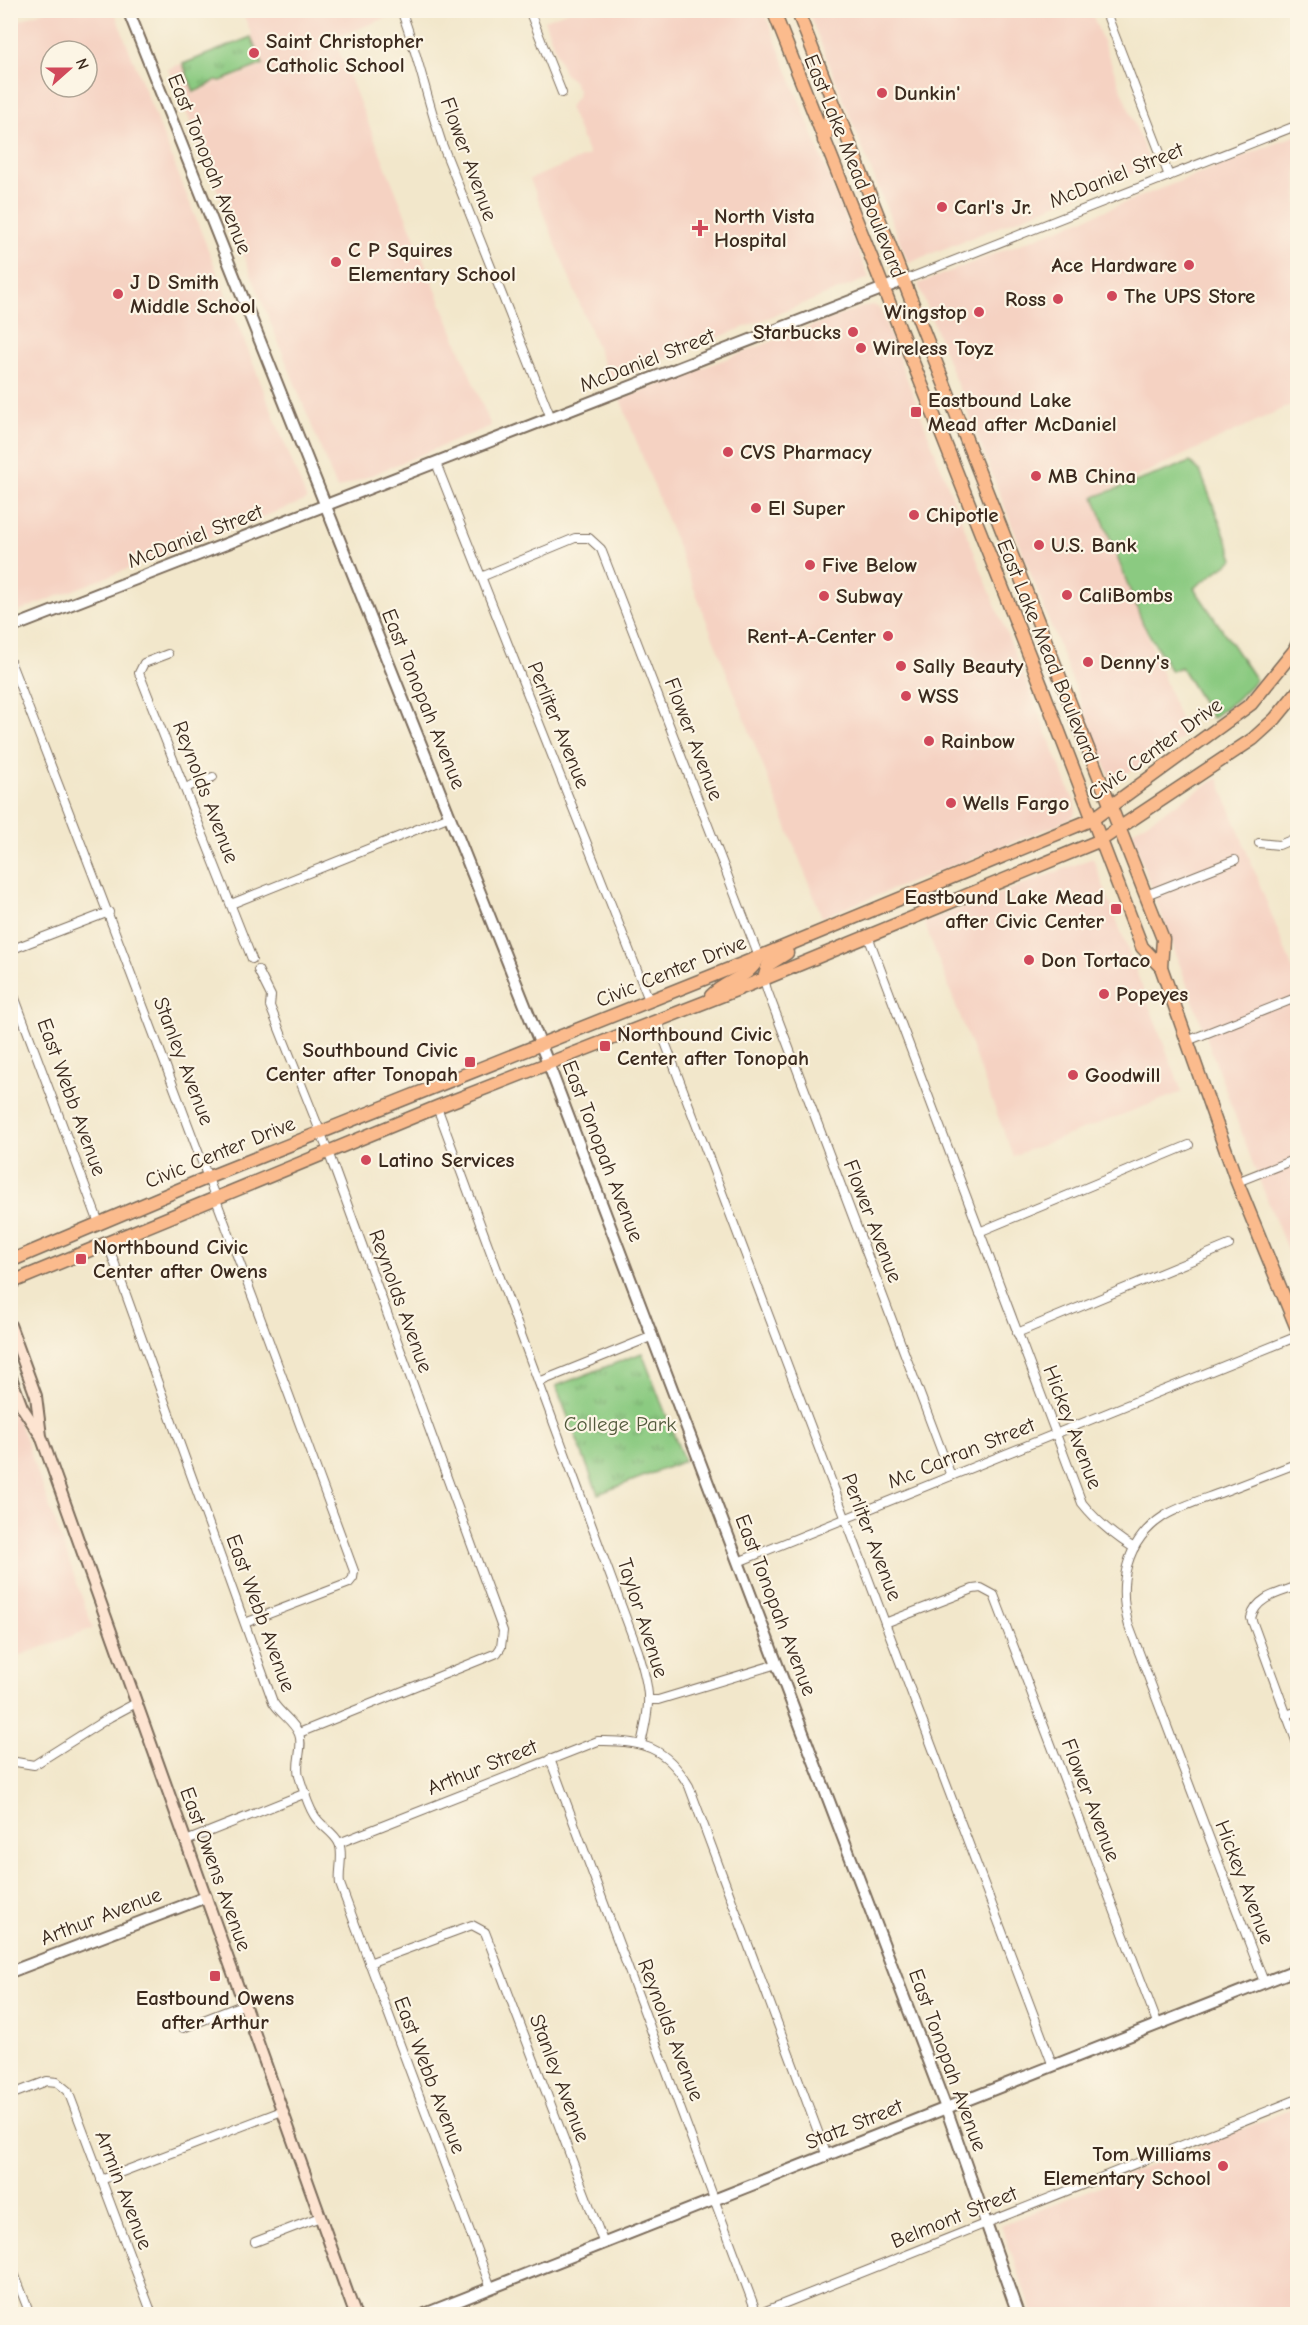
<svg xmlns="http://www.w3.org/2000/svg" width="1308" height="2325" font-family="'Comic Neue',sans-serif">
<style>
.built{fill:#f5d2c2;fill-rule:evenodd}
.green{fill:#8bca81;stroke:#637a50;stroke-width:1.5}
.park{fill:url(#park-tufts);stroke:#637a50;stroke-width:1.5}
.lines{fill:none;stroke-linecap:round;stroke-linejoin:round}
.minor-casing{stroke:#7b6c5b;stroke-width:10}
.tertiary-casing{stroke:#7b6c5b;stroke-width:14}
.secondary-casing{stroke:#7b6c5b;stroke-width:14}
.primary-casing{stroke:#7b6c5b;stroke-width:15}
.minor{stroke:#fff;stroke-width:8}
.tertiary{stroke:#fff;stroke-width:10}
.secondary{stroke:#fde4d1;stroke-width:10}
.primary{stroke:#fbbb8d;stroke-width:12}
.poi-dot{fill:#d1495b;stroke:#fcf5e5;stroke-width:2}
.labels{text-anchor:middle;stroke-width:4.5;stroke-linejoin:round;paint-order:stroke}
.poi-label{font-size:21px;font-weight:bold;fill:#3b2a1e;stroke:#fcf5e5;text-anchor:start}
.street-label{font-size:21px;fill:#3b2a1e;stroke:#fcf5e5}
.park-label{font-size:21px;fill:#535a3c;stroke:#fcf5e5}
</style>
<defs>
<pattern id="park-tufts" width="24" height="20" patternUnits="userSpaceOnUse" patternTransform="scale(1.5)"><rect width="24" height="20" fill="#8bca81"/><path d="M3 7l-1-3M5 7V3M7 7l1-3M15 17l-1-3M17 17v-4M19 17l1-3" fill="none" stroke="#73a469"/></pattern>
</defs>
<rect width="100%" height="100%" fill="#fcf5e5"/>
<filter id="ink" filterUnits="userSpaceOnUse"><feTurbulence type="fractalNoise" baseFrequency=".0167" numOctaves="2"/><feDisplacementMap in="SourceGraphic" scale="12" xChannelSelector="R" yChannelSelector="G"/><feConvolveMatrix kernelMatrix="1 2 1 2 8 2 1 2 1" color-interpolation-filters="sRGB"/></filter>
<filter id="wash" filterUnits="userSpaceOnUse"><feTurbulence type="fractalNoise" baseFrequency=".008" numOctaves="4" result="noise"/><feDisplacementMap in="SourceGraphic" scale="24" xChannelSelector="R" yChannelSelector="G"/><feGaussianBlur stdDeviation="1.35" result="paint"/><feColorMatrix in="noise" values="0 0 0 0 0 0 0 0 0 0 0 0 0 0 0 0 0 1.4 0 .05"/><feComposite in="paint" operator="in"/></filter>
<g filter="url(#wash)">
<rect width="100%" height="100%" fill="#f2e7cb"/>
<g class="built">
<path d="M46,10L114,11L307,500L11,614V24ZM51,51H87V87H51Z"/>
<path d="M389,10L391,16L180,99L168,69L252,36L242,11Z"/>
<path d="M569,11H764L869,278L610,380L530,179L589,155L569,107L577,97L578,90L574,82L564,73L544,20Z"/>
<path d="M808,11H1091L1151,166L908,263Z"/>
<path d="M334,39L491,426L337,489L181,99Z"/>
<path d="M1297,135V402L1094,497L1186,735L1112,783L918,284Z"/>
<path d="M874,305L880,309L964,527L1074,801L1076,812L1072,818L1052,827L822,917L620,399L865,306Z"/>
<path d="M1218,778L1297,980V1275L1251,1159L1131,832Z"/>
<path d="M1093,858L1182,1092L1013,1156L924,922Z"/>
<path d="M11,1399L93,1628L11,1659H10Z"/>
<path d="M1297,2107V2313L1033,2314L1001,2225Z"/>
</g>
<path class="green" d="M1190,462L1200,471L1234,559L1194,588L1256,680L1235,701L1212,718L1181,667L1171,671L1143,624L1094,497Z"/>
<g class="park">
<path d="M251,37L263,64L221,81L216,80L209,85L194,92L183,64Z"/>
<path d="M642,1353L684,1461L598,1494L556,1386Z"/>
</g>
</g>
<g filter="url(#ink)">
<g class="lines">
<defs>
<g id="minor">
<path d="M401,10C418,54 427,100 442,144L551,418"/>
<path d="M529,10L562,93"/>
<path d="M1105,10L1169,176"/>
<path d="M902,281L1298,125"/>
<path d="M436,463L649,1000"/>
<path d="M481,577L575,538H589L601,549L759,957"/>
<path d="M168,654L144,663L139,673L252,959"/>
<path d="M10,661C129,963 242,1267 354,1571L353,1578L349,1583L245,1623"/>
<path d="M185,788L213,777"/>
<path d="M1259,843L1279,845L1298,837"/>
<path d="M1146,895L1235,860"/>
<path d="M231,904L450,816"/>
<path d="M868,936L1082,1503C1097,1522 1113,1535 1134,1548"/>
<path d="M10,950L109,912"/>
<path d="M258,970L271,996L270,1006L326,1146L503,1631L501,1647L497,1653L299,1733"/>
<path d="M764,979L767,990L951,1476"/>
<path d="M10,985L99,1223"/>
<path d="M657,1021L1053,2066"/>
<path d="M1187,1041L1298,997"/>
<path d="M437,1107L638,1651C651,1693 651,1702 641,1744"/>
<path d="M1237,1182L1298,1158"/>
<path d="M979,1232L1189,1145"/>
<path d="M107,1242L273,1702C280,1714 294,1721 299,1734C304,1747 295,1762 299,1776C303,1788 307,1804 314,1815C320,1826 333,1831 339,1843C344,1855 338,1871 340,1884L491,2288"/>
<path d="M1017,1333L1229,1245"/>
<path d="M539,1382L653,1336"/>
<path d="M738,1562L1298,1336"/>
<path d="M1298,1586C1279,1593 1256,1597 1251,1618L1298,1746"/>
<path d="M885,1623L973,1589L981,1588L994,1595L1158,2025"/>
<path d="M649,1700H658L777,1664"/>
<path d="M1286,1715L1298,1711"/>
<path d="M550,1759L757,2314"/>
<path d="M10,1761L34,1765L110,1717L136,1703"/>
<path d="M186,1841L306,1793"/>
<path d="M339,1843L598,1741C642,1740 666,1747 689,1786L827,2156"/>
<path d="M369,1963L472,1925L485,1932L604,2244"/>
<path d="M1264,1982L1129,1626C1117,1585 1125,1541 1164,1516C1181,1506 1201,1500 1220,1493C1246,1483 1272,1473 1298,1463"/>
<path d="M183,2028L245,2004"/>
<path d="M10,2095L47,2081L57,2082L68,2091L152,2314"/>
<path d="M101,2180L282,2111"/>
<path d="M255,2242L320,2217"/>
<path d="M10,2263L30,2314"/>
<path d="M758,2314L1298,2099"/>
</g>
<g id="tertiary">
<path d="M128,10L548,1063L946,2108L1018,2314"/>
<path d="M10,628L902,281"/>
<path d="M10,1972L206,1897"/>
<path d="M425,2314L1298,1969"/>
</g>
<g id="secondary">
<path d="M10,1325L36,1396L41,1436L355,2314"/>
<path d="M10,1375L22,1407L39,1433"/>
</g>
<g id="primary">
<path d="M773,10L1043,690L1142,947L1161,967"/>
<path d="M797,10L1163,939L1161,967L1237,1182L1298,1331"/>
<path d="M824,141L829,124L830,104"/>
<path d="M764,979L768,965L787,953"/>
<path d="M711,996C726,980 750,978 759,957"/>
<path d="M10,1261L209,1177L759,957L1093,819L1251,704L1294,651L1298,643"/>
<path d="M10,1283L437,1107L764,979L1101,840L1253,739L1275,719L1298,691"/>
</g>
</defs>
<use href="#minor" class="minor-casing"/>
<use href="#tertiary" class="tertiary-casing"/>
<use href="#secondary" class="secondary-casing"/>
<use href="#primary" class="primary-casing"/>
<use href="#minor" class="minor"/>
<use href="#tertiary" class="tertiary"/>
<use href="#secondary" class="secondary"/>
<use href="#primary" class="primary"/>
</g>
</g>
<g class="poi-dot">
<circle cx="254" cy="53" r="6"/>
<circle cx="882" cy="93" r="6"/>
<circle cx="942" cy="207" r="6"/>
<path d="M697 219h6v6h6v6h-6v6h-6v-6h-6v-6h6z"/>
<circle cx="336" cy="262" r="6"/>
<circle cx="1189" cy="265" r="6"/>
<circle cx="118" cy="294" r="6"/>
<circle cx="1112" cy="296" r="6"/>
<circle cx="1058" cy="299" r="6"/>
<circle cx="979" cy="312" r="6"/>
<circle cx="853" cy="332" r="6"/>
<circle cx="861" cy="348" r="6"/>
<rect x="910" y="406" width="12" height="12" rx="3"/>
<circle cx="728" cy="452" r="6"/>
<circle cx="1036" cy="476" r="6"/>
<circle cx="756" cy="508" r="6"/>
<circle cx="914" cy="515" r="6"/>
<circle cx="1039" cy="545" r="6"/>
<circle cx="810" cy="565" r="6"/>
<circle cx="1067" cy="595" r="6"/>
<circle cx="824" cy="596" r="6"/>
<circle cx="888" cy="636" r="6"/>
<circle cx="1088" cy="662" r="6"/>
<circle cx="901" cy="666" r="6"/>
<circle cx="906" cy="696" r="6"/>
<circle cx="929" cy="741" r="6"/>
<circle cx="951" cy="803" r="6"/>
<rect x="1110" y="903" width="12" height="12" rx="3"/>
<circle cx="1029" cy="960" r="6"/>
<circle cx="1104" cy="994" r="6"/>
<rect x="599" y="1040" width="12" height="12" rx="3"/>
<rect x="464" y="1056" width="12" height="12" rx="3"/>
<circle cx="1073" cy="1075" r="6"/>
<circle cx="366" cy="1160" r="6"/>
<rect x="75" y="1253" width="12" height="12" rx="3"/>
<rect x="209" y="1970" width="12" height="12" rx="3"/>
<circle cx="1223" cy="2166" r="6"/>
</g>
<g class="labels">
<g class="poi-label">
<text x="266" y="48">Saint Christopher<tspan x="266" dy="24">Catholic School</tspan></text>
<text x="894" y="100">Dunkin'</text>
<text x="954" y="214">Carl's Jr.</text>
<text x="714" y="223">North Vista<tspan x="714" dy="24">Hospital</tspan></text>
<text x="348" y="257">C P Squires<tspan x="348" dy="24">Elementary School</tspan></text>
<text x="1177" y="272" text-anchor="end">Ace Hardware</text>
<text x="130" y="289">J D Smith<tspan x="130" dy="24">Middle School</tspan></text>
<text x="1124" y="303">The UPS Store</text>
<text x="1046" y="306" text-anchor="end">Ross</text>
<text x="967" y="319" text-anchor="end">Wingstop</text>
<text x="841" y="339" text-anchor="end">Starbucks</text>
<text x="873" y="355">Wireless Toyz</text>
<text x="928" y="407">Eastbound Lake<tspan x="928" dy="24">Mead after McDaniel</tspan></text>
<text x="740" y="459">CVS Pharmacy</text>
<text x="1048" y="483">MB China</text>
<text x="768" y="515">El Super</text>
<text x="926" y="522">Chipotle</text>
<text x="1051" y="552">U.S. Bank</text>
<text x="822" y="572">Five Below</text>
<text x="1079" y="602">CaliBombs</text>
<text x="836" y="603">Subway</text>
<text x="876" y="643" text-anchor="end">Rent-A-Center</text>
<text x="1100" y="669">Denny's</text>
<text x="913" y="673">Sally Beauty</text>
<text x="918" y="703">WSS</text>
<text x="941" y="748">Rainbow</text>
<text x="963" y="810">Wells Fargo</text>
<text x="1104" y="904" text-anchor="end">Eastbound Lake Mead<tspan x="1104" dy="24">after Civic Center</tspan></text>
<text x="1041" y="967">Don Tortaco</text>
<text x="1116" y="1001">Popeyes</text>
<text x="617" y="1041">Northbound Civic<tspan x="617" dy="24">Center after Tonopah</tspan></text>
<text x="458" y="1057" text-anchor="end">Southbound Civic<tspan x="458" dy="24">Center after Tonopah</tspan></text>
<text x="1085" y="1082">Goodwill</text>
<text x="378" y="1167">Latino Services</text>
<text x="93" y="1254">Northbound Civic<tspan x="93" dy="24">Center after Owens</tspan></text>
<text x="215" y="2005" text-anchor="middle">Eastbound Owens<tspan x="215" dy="24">after Arthur</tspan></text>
<text x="1211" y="2161" text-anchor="end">Tom Williams<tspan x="1211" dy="24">Elementary School</tspan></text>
</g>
<g class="street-label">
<text transform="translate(469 159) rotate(70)" y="7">Flower Avenue</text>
<text transform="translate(210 164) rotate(68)" y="7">East Tonopah Avenue</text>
<text transform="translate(855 166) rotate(68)" y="7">East Lake Mead Boulevard</text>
<text transform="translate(1116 175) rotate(-22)" y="7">McDaniel Street</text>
<text transform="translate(647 360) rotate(-21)" y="7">McDaniel Street</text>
<text transform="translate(195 536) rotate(-21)" y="7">McDaniel Street</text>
<text transform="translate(1048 651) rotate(68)" y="7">East Lake Mead Boulevard</text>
<text transform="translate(424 699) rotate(68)" y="7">East Tonopah Avenue</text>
<text transform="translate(559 725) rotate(68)" y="7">Perliter Avenue</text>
<text transform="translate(694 739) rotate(69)" y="7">Flower Avenue</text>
<text transform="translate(1155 749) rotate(-36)" y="7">Civic Center Drive</text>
<text transform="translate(206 792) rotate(69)" y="7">Reynolds Avenue</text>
<text transform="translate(671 971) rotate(-22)" y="7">Civic Center Drive</text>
<text transform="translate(184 1061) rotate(69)" y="7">Stanley Avenue</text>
<text transform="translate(72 1097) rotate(70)" y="7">East Webb Avenue</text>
<text transform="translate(603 1151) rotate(69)" y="7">East Tonopah Avenue</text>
<text transform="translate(220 1152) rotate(-22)" y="7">Civic Center Drive</text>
<text transform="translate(873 1221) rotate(69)" y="7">Flower Avenue</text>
<text transform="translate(401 1301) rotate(70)" y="7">Reynolds Avenue</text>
<text transform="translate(1073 1427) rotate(69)" y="7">Hickey Avenue</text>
<text transform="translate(961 1453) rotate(-22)" y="7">Mc Carran Street</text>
<text transform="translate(872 1537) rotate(69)" y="7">Perliter Avenue</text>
<text transform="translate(776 1605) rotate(69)" y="7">East Tonopah Avenue</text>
<text transform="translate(261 1613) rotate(70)" y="7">East Webb Avenue</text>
<text transform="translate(643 1618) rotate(72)" y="7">Taylor Avenue</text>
<text transform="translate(482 1767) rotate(-22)" y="7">Arthur Street</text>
<text transform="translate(1091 1800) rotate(69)" y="7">Flower Avenue</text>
<text transform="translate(216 1869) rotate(70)" y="7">East Owens Avenue</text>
<text transform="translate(1245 1882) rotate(69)" y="7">Hickey Avenue</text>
<text transform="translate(101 1916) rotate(-21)" y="7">Arthur Avenue</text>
<text transform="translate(671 2030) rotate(69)" y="7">Reynolds Avenue</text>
<text transform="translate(948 2060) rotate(70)" y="7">East Tonopah Avenue</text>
<text transform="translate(430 2075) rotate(69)" y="7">East Webb Avenue</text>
<text transform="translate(560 2078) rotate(69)" y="7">Stanley Avenue</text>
<text transform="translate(854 2124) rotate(-22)" y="7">Statz Street</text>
<text transform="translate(124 2190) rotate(69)" y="7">Armin Avenue</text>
<text transform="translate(954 2217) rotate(-22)" y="7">Belmont Street</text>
</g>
<g class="park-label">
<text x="620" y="1431">College Park</text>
</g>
</g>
<rect width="1308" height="2325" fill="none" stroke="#fcf5e5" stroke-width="36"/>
<g transform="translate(69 69) rotate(69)"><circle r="28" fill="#fcf5e5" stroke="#afa495" stroke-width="1.5"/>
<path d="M0-4.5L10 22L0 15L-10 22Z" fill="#d1495b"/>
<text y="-9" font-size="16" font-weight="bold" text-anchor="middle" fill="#3b2a1e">N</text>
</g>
</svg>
